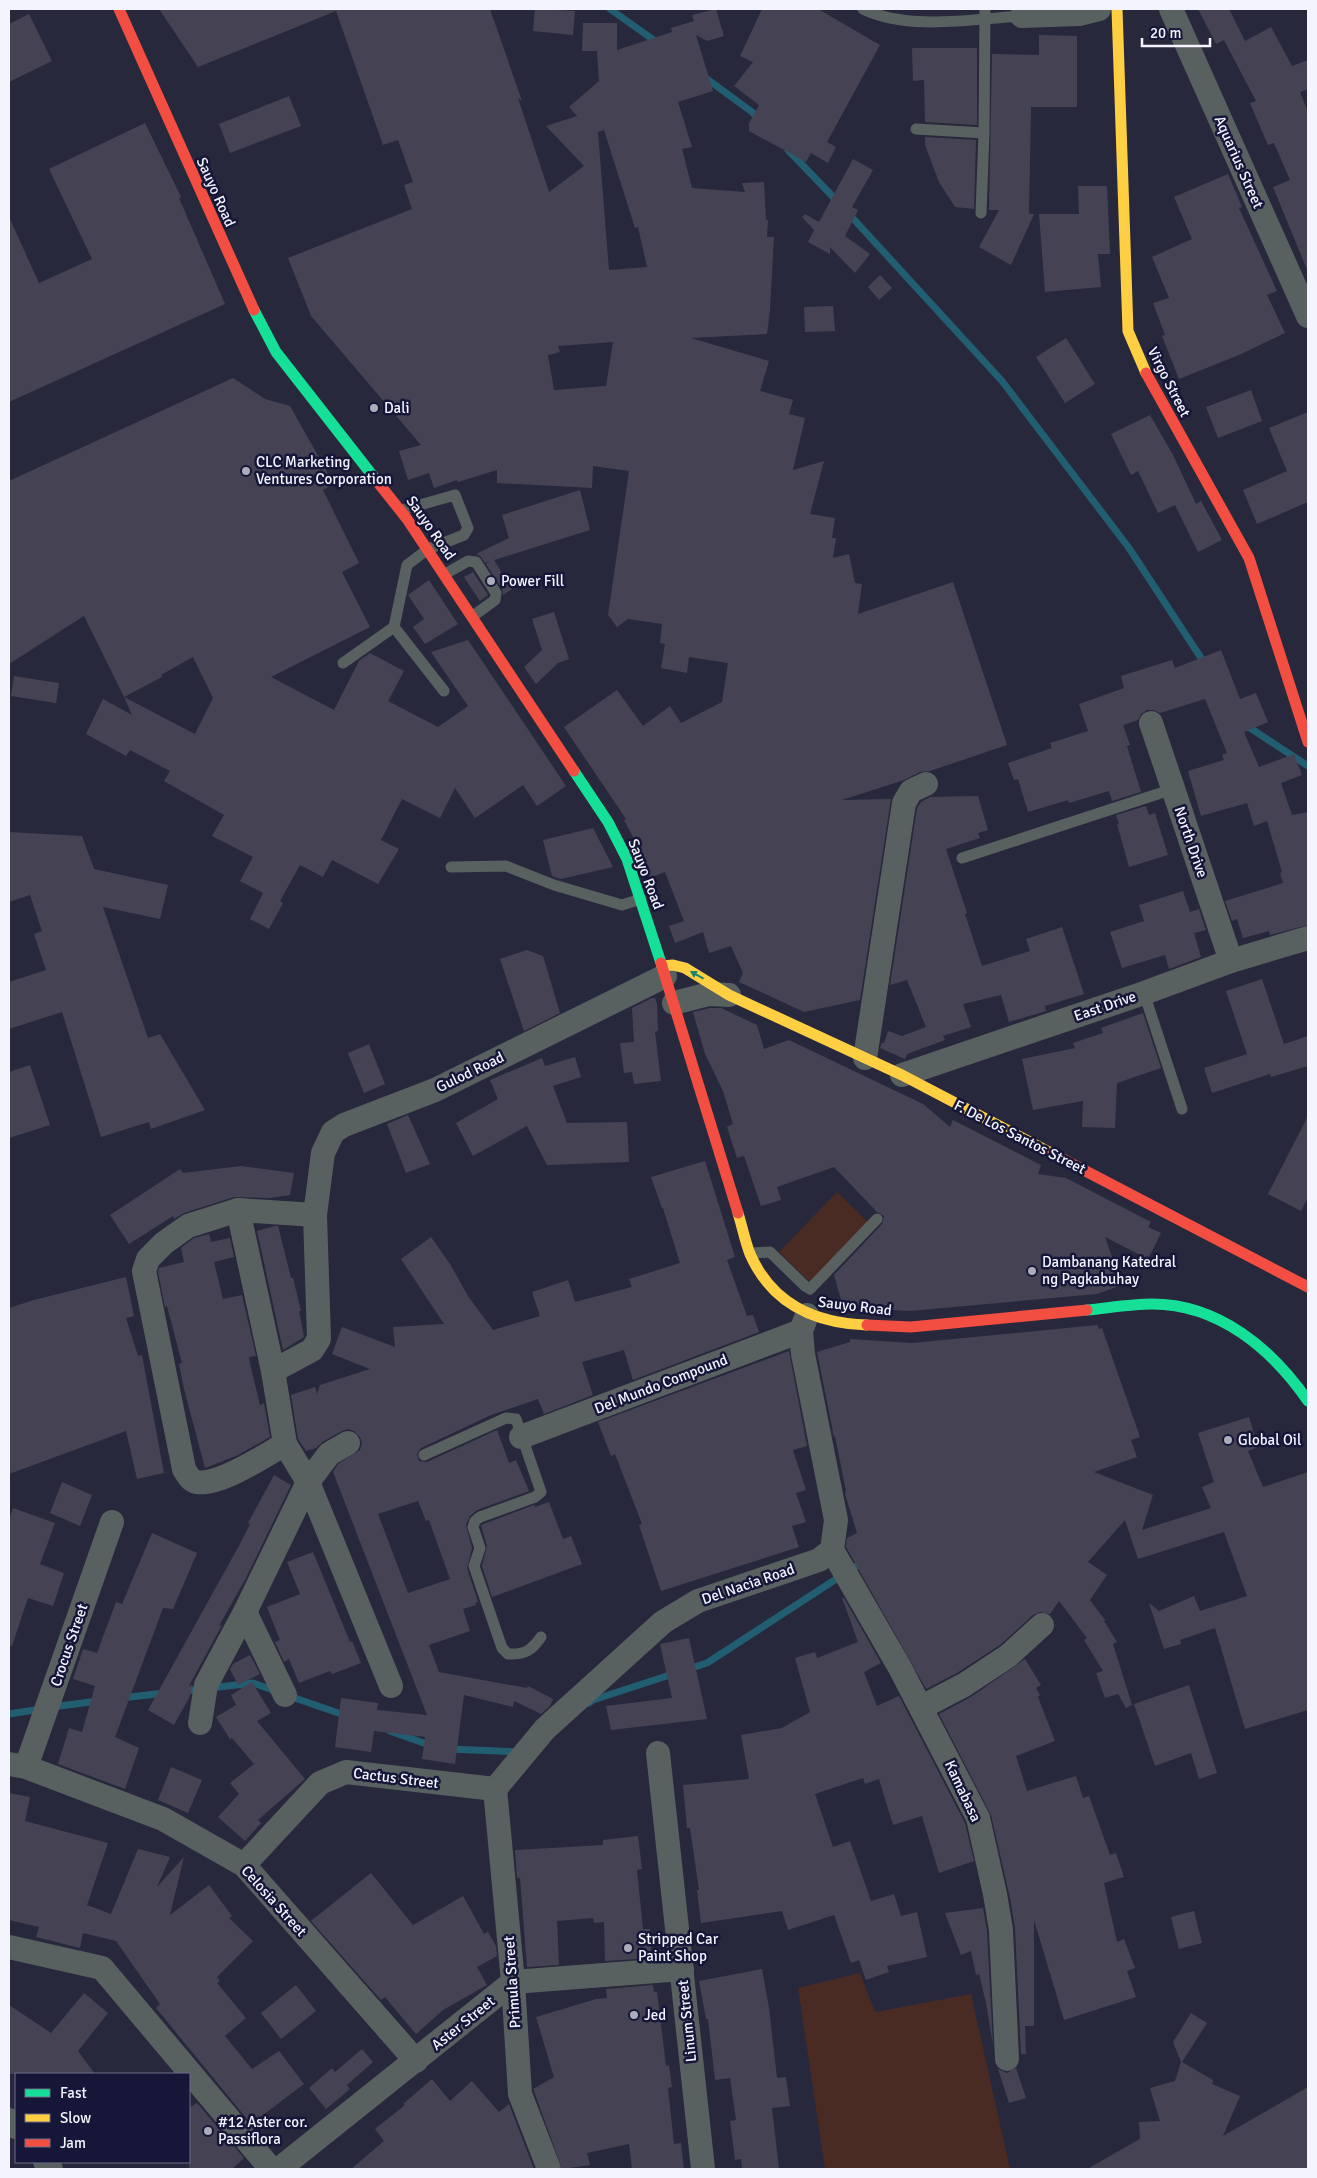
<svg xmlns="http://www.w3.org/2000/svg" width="1317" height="2178" font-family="Signika,sans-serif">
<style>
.green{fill:#4a2b23}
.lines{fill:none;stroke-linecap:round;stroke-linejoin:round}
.stream{stroke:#225e71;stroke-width:7}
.building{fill:#454353;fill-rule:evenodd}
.lane{stroke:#596060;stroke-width:11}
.street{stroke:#596060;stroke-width:24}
.fast{stroke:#16e098;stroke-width:11}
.slow{stroke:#ffcf43;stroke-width:11}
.jam{stroke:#f24e42;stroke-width:11}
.oneway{fill:#16856d}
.poi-dot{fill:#acadba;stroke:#161639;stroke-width:2}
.labels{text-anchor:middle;stroke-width:5;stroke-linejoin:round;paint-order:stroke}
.street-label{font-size:15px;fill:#f3f4fe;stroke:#161639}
.poi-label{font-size:15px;fill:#f3f4fe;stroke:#161639;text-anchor:start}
</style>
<rect width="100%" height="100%" fill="#27283c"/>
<g class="green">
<path d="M837,1192L870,1224L812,1284L779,1252Z"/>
<path d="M860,1973L875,2012L971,1994L1010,2169H825L798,1988Z"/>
</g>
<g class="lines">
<g class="stream">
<path d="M610,9L658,43"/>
<path d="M703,76L752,112L760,120"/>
<path d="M788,150L839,203"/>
<path d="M848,213L1002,381L1129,548L1205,664"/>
<path d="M1244,724L1308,766"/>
<path d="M688,1669L707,1663L864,1561"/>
<path d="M184,1691L253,1683L276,1691"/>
<path d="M289,1696L347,1716"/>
<path d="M121,1698L165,1693"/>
<path d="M589,1703L593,1700L676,1673"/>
<path d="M52,1707L98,1701"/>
<path d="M9,1714L41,1709"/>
<path d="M390,1731L432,1746"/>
<path d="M449,1749L519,1752"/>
</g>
</g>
<g class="building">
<path d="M159,9H490L522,101L518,98L549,192L584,166L546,126L577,116L569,107L599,81L597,51H582L583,23H617V50L672,32L671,28L694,21L692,15L716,9L724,36L707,41L696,35L713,91L678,102L692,147L682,149L692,188L745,192L742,183L764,182L766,220H768L767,237H774L770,310L767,334L691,338L769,361L760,391L793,400L789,414L805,418L793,470L824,461L810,514L835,518L832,538H836L833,558L849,554L855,583L862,584L858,614L953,582L1007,745L930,771L920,772L904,780L842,800L891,799L860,1000L804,1012L739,982L743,973L731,946L709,953L703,932L675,943L669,926L684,921L665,872L650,878L641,852L624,820L626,819L564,727L617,690L643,726L670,706L681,723L722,702L728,663L689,657L687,673L661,668L665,644L660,643L662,624L628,619L617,627L608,615L629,471L593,466L592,488L497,483V470L458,482L457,480L434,488L429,473L408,480L399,451L421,445L311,316L288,258L412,209L404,185L413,182L398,140L383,145L336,11L198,67ZM604,130L635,228L638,227L647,267L609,270L598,132ZM613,342L606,386L554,390L548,355L560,352L558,346Z"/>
<path d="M535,9L575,11L573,35L533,31Z"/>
<path d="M762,9H818L880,45L827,142L836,147L828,163L811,153L806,162L749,131V123L759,105L734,86L753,62L740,56Z"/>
<path d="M1198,9H1229L1245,41L1271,27L1292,66L1308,60V89L1300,92L1308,112V272L1273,187L1290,180L1274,143L1268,145L1250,103L1256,101L1224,40L1216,44Z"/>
<path d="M29,14L52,61L9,82V24Z"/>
<path d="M1039,35L1077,36V107H1031L1029,214H1034L1011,265L979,247L999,210H989L992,54L1039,55Z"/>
<path d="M912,48H977V125L925,122L924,80L913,81Z"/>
<path d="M289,96L301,126L230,153L219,124Z"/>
<path d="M145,123L181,197L179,198L225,304L9,402V217L39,283L92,259L49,169Z"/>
<path d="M925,137L976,140L974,209L955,207L939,182L925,145Z"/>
<path d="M853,159L873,170L852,207L858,210L845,236L870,254L855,273L830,247V254L808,242L814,230L802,217L805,214L819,222Z"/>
<path d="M1228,174L1242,207L1239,208L1277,291L1267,295L1285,333L1239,355L1179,379L1162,336L1165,335L1153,303L1169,298L1152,257L1192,239L1174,197Z"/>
<path d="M1078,186H1107L1110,254H1098L1101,287L1045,292L1039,214H1079Z"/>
<path d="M880,275L892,288L879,300L868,287Z"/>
<path d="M833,306L835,331L805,332L804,307Z"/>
<path d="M1066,338L1095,384L1065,403L1036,357Z"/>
<path d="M233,378L265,399L290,406L334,484L323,490L359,563L342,572L370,627L271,677L334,710L359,661L370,653L404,671L388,701L438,727L468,706L431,652L468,640L566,786L537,806L523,785L475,818L455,788L440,818L402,799L381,840L399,849L378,884L332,860L323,877L300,865L280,901L283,903L269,929L250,919L263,893L240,881L253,857L212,836L224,815L164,781L170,771L130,750L126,756L86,734L103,699L132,715L124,697L195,734L213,698L193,657L161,675L162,677L124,697L84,616L9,664V481Z"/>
<path d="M1251,390L1262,421L1218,438L1206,407Z"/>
<path d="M1308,412V502L1257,524L1243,490L1287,471L1269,428Z"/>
<path d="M1150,415L1173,455L1196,504L1201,501L1222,540L1198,552L1175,505L1158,513L1138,471L1131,475L1111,434Z"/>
<path d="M580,490L590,530L494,560L512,589L503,595L502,589L486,564L490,561L485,563L480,556L476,554L509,538L502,515Z"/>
<path d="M473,572L488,595L480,601L464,577Z"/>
<path d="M429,580L458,624L425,644L413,627L424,619L408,595Z"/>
<path d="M554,612L569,659L558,663L536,684L524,667L542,650L532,619Z"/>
<path d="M1221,650L1240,699L1256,693L1268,722L1244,732L1259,767L1294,754L1302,775L1281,783L1292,815L1308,812V925L1270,935L1269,931L1243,938L1237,919L1232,921L1225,901L1283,883L1280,873L1282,872L1267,821L1254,826L1247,803L1201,816L1188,771L1224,760L1222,755L1227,753L1205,699L1160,713L1154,710H1147L1141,714L1138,720L1123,725L1130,745L1127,746L1141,792L1112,801L1109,791L1069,803L1068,800L1028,812L1018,779L1014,780L1008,763L1052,748L1050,743L1088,731L1079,704L1124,688L1121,676L1172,660L1175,668Z"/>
<path d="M14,676L59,683L56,703L11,696Z"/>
<path d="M978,796L988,830L978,833L980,838L946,849L967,913L965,914L982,966L1030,951L1026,939L1062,927L1084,994L1045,1006L1046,1011L1009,1022L1001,995L963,1004L971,1027L943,1036L945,1040L907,1054L905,1059L880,1048L882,1043H884L888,1031L902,1036L926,1027L907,980L890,985L917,808L921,802L930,797Z"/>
<path d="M1146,806L1149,815L1155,813L1168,855L1129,867L1117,824H1119L1116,815Z"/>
<path d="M593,828L613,867L561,879L552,876L543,840Z"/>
<path d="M9,832L82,836L94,869L168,885L160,919L103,907L148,1038L160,1034L205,1110L151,1129L149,1122L101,1137L62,1012L9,1029V982L46,970L34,934L42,931L30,895L9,902Z"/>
<path d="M1183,891L1190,912L1199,909L1206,930L1194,933L1201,957L1169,969L1165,955L1122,968L1110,932L1144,921L1139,905Z"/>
<path d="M527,950L543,956L560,1013L524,1031L500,959Z"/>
<path d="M1262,979L1284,1044L1308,1036V1066L1271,1077L1270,1074L1212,1093L1204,1068L1247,1054L1226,991Z"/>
<path d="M652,998H655L657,1004L658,1031L655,1032L661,1081L634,1084L632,1072L624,1073L620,1043L634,1042L632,1008Z"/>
<path d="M710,1008H721L757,1025L764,1049L789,1040L923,1104L950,1127L953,1120L1041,1165L1038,1174L1066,1178L1151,1222L1148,1227L1161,1233L1148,1259L1105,1237L1122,1285L1097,1294L910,1311L854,1308L855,1303L843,1307L834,1275L882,1224L884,1216L877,1212L834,1167L777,1187L781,1200L761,1206L744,1156L737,1158L727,1127L733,1124L723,1091L705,1054L693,1012Z"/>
<path d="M1143,1013L1161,1068L1117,1083L1115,1128L1082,1127L1083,1101L1033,1110L1022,1059L1075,1048L1073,1043L1103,1033L1101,1028Z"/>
<path d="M369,1044L385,1084L364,1093L348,1053Z"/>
<path d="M575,1057L581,1077L553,1086L567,1123L627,1122L629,1162L547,1165L527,1126L473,1156L456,1123L498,1099L490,1080L542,1058L545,1066Z"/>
<path d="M30,1065L50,1125L9,1138V1072Z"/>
<path d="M408,1115L430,1164L406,1173L387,1124Z"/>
<path d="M1308,1116V1197L1301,1211L1268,1194Z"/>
<path d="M705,1161L735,1257L727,1260L747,1316L753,1315L759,1332L633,1380L624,1350L582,1362L593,1395L544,1414L538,1399L491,1415L421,1448L417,1454L419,1461L427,1462L497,1430L509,1463L516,1460L529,1491L477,1510L470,1516L466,1525L472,1548L467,1568L478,1602L475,1603L476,1605L463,1609L470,1631L429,1645L439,1672L527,1688L528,1686L553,1699L550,1706L541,1714L514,1701L513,1707L464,1695L455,1764L422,1759L425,1737L374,1731L371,1752L335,1747L341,1698L378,1703L377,1710L427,1715L333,1472L338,1464L360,1450L362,1443L360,1437L354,1431L348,1429L342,1431L322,1442L316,1448L306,1451L298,1439L291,1395L315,1387L317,1394L320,1385L370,1369L332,1354L342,1327L395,1347L393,1327L444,1324L401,1259L431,1237L450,1264L468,1296L493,1330L540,1316L532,1292L568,1280L575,1302L632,1287L629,1279L680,1263L663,1208H662L651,1177ZM418,1501L426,1521L429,1520L450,1579L408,1593L378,1514Z"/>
<path d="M241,1166L294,1173L290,1195L269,1198L234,1197L184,1213L174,1219L173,1216L129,1244L110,1215L180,1169L183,1173Z"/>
<path d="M275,1226H278L291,1278H293L301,1311H299L304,1337L283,1350L257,1231Z"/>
<path d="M209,1234L211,1242L230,1238L234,1257L214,1262L223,1299L242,1295L256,1356L249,1357L251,1368L260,1405L264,1403L270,1437L236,1456L205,1468L184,1389L179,1364L182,1363L167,1306L165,1307L158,1272L159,1268L184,1262L181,1248L194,1238Z"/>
<path d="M126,1277L134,1316L126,1318L138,1356L142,1355L164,1473L137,1479L126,1431L9,1474V1308L34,1300Z"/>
<path d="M1097,1325L1099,1329L1102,1328L1140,1437L1131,1440L1137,1457L1094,1472L1153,1495L1142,1530L1211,1508L1202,1487L1214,1482L1198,1433L1249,1417L1258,1447L1248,1451L1263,1487L1308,1472V1710L1245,1729L1215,1628L1180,1640L1181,1644L1164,1649L1149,1603L1159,1611L1194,1596L1200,1611L1247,1596L1224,1532L1138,1559L1125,1520L1088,1562L1107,1575L1090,1600L1105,1620L1104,1621L1117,1642L1113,1644L1132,1705L1126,1708L1118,1694L1105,1698L1096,1673L1103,1671L1084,1640L1087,1638L1059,1601L1050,1614L1040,1612L1033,1615L1000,1645L957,1673L926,1689L846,1547L847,1538L857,1533L845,1494L846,1491L835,1436L834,1437L817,1352L850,1342V1339L912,1343Z"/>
<path d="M789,1351L807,1446L793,1450L806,1490L796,1493L806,1522L792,1526L799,1547L661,1591L639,1525L642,1524L615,1454L611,1456L598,1422Z"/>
<path d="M274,1475L291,1485L246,1578L219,1626L222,1625L189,1686L192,1685L190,1696L174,1725L148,1710L241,1542L250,1524L248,1523Z"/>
<path d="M62,1482L92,1495L80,1526L50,1513Z"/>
<path d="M549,1502L563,1539L571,1536L582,1564L492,1597L482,1566L487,1546L481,1525L534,1505L535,1507Z"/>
<path d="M13,1508L55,1523L40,1564L64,1573L53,1606L28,1598L12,1646H9V1520Z"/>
<path d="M152,1533L197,1553L173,1609L163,1608L115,1737L139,1748L125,1789L58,1764L69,1728L82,1732L95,1686L73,1679L83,1649L97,1653L116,1602L122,1604Z"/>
<path d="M313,1552L350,1642L352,1641L361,1663L332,1674L330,1671L299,1683L289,1659L284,1662L275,1642L280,1640L267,1607L300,1594L287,1562Z"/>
<path d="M842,1598H844L881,1663L864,1672L877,1706L899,1696L965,1823L974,1861L939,1873L922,1816L893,1825L879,1779L865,1784L863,1778L815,1794L833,1847L850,1841L871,1901L894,1894L901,1916L917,1912L927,1957L887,1966L889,1972L866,1980L859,1960L851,1963L834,1915L788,1930L782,1911L701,1923L697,1890H699L690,1828H687L683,1785L749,1779L741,1735L782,1728L810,1712L795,1658L815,1652L817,1658L858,1642Z"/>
<path d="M689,1638L707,1719L611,1730L606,1706L672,1698L660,1644Z"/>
<path d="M250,1655L260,1674L238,1685L230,1669L233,1664Z"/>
<path d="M1025,1659L1041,1685L1036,1688L1040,1695L1038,1697L1055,1741L1016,1756L1027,1791L1076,1776L1083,1798L1089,1796L1110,1855L1116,1853L1124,1877L1104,1883L1117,1942L1124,1939L1135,1968L1127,1971L1136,1997L1064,2020L1034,1920V2026H1025L1026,2054H1021L1015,1928L1010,1898L991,1815L939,1714L971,1697Z"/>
<path d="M252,1682L271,1713L257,1721L305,1779L258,1820L261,1823L245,1841L218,1817L239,1794L230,1783L254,1764L232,1738L230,1739L216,1717L236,1705L231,1695Z"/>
<path d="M1189,1685L1217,1773L1199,1779L1191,1753L1155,1766L1134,1704Z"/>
<path d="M171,1767L202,1780L188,1813L158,1800Z"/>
<path d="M9,1793L30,1797L25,1821L108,1843L87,1905L111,1914L138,1849L170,1857L157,1887L184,1857L170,1915L209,1885L232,1916L229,1918L253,1941L217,1977L220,1981L217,1983L246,2018L225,2036L252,2069L279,2051L304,2084L251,2124L156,2008L160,2004L116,1941L83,1933L80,1948L36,1937L39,1927L9,1920Z"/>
<path d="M638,1836L642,1869L637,1870L643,1929H650L652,1958L605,1961L604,1922L594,1923L593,1918L557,1921L559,1965L527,1967L520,1878H517L515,1850L603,1845V1840Z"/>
<path d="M371,1873L413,1925L463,1896L484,1934L488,1932L496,1946L497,1956L477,1967L487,1985L443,2010L416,2034L385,1997L381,2000L311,1921Z"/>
<path d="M983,1908L987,1931L993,2045L986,2003L979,1974L976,1975L971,1951L961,1955L945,1913Z"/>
<path d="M1194,1911L1202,1943L1179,1949L1171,1917Z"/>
<path d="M762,1969L769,2008L777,2078L786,2077L790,2106L772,2108L779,2169H742L741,2159L735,2160L730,2121L736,2120L730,2078L715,2080L708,2019H706L699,1981Z"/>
<path d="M296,1985L316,2011L281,2039L261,2013Z"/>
<path d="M653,1985L654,1992H657L666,2066L669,2065L672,2087L668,2088L674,2144L681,2143L684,2169H632L629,2144L587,2153L590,2165L562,2169L534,2091L533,2089L554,2077L536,2017L596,1999L607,1998L606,1989Z"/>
<path d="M84,1993L108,2013L78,2051L95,2074H9V2005L51,2033Z"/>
<path d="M1191,2013L1207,2023L1182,2062L1213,2080L1212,2084L1240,2096L1223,2136L1308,2087V2169H1087L1140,2139L1139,2122L1160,2121L1150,2088L1175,2081L1181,2062L1173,2042Z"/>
<path d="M362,2049L373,2062L347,2085L350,2089L326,2109L309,2088L332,2068L335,2072Z"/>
<path d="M1016,2068L1026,2098L1009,2103L998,2069L1007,2073Z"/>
<path d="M432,2079L450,2101L472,2081L499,2112L509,2104L534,2169H351L384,2141L375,2129L405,2105L403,2104Z"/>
<path d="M197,2103L244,2158L232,2169H189V2108Z"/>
</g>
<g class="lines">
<g class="lane">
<path d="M863,9C908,31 973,19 1022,16"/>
<path d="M916,129L984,133L985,9"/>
<path d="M981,213L984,133"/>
<path d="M402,510L455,495L468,528L464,535L428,549L407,565L394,627L444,691"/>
<path d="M445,574L468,561L476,562L496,593L495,600L473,616"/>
<path d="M343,663L394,627"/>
<path d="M962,858L1173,789"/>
<path d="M451,867L506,866L554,885L622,905L641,899"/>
<path d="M1144,993L1182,1109"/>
<path d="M752,1253L770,1252L805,1286L810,1289L877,1219"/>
<path d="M424,1455L506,1418L516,1419L541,1492L535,1497L480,1517L475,1521L473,1527L480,1548L474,1566L502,1648L508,1654C525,1655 532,1650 541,1637"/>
</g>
<g class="street">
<path d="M1171,9L1308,316"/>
<path d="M1022,16L1079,14L1099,9"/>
<path d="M1151,723L1231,961"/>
<path d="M674,1003L709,994L729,995"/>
<path d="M865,1058L904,803L911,791L926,784"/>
<path d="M902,1075L1144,993L1231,961L1308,938"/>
<path d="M238,1210L273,1371L285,1444L308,1482L391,1686"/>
<path d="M273,1371L312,1350L319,1339L315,1215L323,1153L333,1132L344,1125L435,1090L665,976"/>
<path d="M521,1437L801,1331"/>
<path d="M285,1444C266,1455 219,1486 197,1482C190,1481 187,1474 184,1469L144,1271L148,1259L164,1243L188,1226L238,1210L315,1215"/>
<path d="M832,1550L900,1668L978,1818L995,1894L1001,1930L1007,2059"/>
<path d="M245,1612L285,1695"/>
<path d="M922,1707L964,1685L1008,1656L1042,1625"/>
<path d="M200,1723L206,1685L245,1612L308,1482L329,1454L348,1443"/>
<path d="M658,1753L703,2169"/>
<path d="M9,1764L26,1767L163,1819L244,1865L416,2061"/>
<path d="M26,1767L112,1522"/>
<path d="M495,1789L545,1729L663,1622L698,1601L819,1560L832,1550L836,1520L803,1354L801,1331L807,1315"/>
<path d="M495,1789L513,1982L520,2094L549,2169"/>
<path d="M244,1865L320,1783L346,1772L495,1789"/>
<path d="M9,1947L102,1968L271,2169"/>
<path d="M9,2120L16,2127"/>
<path d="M45,2162L51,2169"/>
<path d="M279,2169L513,1982L682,1969"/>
</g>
<g class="fast">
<path d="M254,310L276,352L376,480"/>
<path d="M574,771L608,822L627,859L661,963"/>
<path d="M1087,1310C1108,1308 1131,1304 1152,1304C1219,1304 1272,1349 1308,1401"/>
</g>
<g class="slow">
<path d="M1117,9L1128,331L1146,373"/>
<path d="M662,966L673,965L685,968L729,995L902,1075L1053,1154"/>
<path d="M738,1213C742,1226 745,1241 750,1254C772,1304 814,1323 867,1325"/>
</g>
<g class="jam">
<path d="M119,9L254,310"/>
<path d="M1146,373L1249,558L1308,742"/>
<path d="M376,480L407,519L574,771"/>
<path d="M661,963L738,1213"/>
<path d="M1053,1154L1308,1287"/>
<path d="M867,1325L911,1327L1087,1310"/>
</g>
</g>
<defs><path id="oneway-solid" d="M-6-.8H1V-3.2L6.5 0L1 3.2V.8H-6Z" transform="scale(1.25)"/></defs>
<use class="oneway" href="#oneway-solid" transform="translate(697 975) rotate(-151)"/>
<g class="poi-dot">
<circle cx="374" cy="408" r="5"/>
<circle cx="246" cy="471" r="5"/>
<circle cx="491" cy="581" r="5"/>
<circle cx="1032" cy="1271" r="5"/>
<circle cx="1228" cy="1440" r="5"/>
<circle cx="628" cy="1948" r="5"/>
<circle cx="634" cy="2015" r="5"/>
<circle cx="208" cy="2131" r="5"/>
</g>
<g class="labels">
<g class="street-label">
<text transform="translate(1239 162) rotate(66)" y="5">Aquarius Street</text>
<text transform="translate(216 192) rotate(66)" y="5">Sauyo Road</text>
<text transform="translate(1169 382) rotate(63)" y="5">Virgo Street</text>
<text transform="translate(431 528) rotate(55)" y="5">Sauyo Road</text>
<text transform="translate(1191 842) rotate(71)" y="5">North Drive</text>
<text transform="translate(646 874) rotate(69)" y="5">Sauyo Road</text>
<text transform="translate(1105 1006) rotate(-19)" y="5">East Drive</text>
<text transform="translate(470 1072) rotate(-26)" y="5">Gulod Road</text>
<text transform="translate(1020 1137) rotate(27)" y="5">F. De Los Santos Street</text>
<text transform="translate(855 1306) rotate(7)" y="5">Sauyo Road</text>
<text transform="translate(661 1384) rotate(-21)" y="5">Del Mundo Compound</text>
<text transform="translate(748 1584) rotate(-19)" y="5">Del Nacia Road</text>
<text transform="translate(69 1645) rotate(-71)" y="5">Crocus Street</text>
<text transform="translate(396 1778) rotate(7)" y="5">Cactus Street</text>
<text transform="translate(963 1791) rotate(65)" y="5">Kamabasa</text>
<text transform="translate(274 1901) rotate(48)" y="5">Celosia Street</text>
<text transform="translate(512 1982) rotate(-94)" y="5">Primula Street</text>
<text transform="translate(687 2021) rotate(-96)" y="5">Linum Street</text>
<text transform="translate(463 2023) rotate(-39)" y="5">Aster Street</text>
</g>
<g class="poi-label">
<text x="384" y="413">Dali</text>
<text x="256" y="467">CLC Marketing<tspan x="256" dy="17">Ventures Corporation</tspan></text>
<text x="501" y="586">Power Fill</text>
<text x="1042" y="1267">Dambanang Katedral<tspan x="1042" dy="17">ng Pagkabuhay</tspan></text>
<text x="1238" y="1445">Global Oil</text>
<text x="638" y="1944">Stripped Car<tspan x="638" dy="17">Paint Shop</tspan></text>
<text x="644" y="2020">Jed</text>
<text x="218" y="2127">#12 Aster cor.<tspan x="218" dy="17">Passiflora</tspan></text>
</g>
</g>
<rect width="1317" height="2178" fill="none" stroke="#f3f4fe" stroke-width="20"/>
<rect x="15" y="2073" width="175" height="90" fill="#161639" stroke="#6e6f88"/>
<rect x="25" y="2089" width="25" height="8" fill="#16e098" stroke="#6e6f88"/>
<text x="60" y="2098" font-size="15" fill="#f3f4fe">Fast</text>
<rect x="25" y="2114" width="25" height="8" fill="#ffcf43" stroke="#6e6f88"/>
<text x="60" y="2123" font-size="15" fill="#f3f4fe">Slow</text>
<rect x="25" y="2139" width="25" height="8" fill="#f24e42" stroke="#6e6f88"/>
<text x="60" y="2148" font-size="15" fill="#f3f4fe">Jam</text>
<path d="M1142 38v8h68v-8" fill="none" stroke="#f3f4fe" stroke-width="2.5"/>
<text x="1150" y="38" font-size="15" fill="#f3f4fe" stroke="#161639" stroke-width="4" paint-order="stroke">20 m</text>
</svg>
